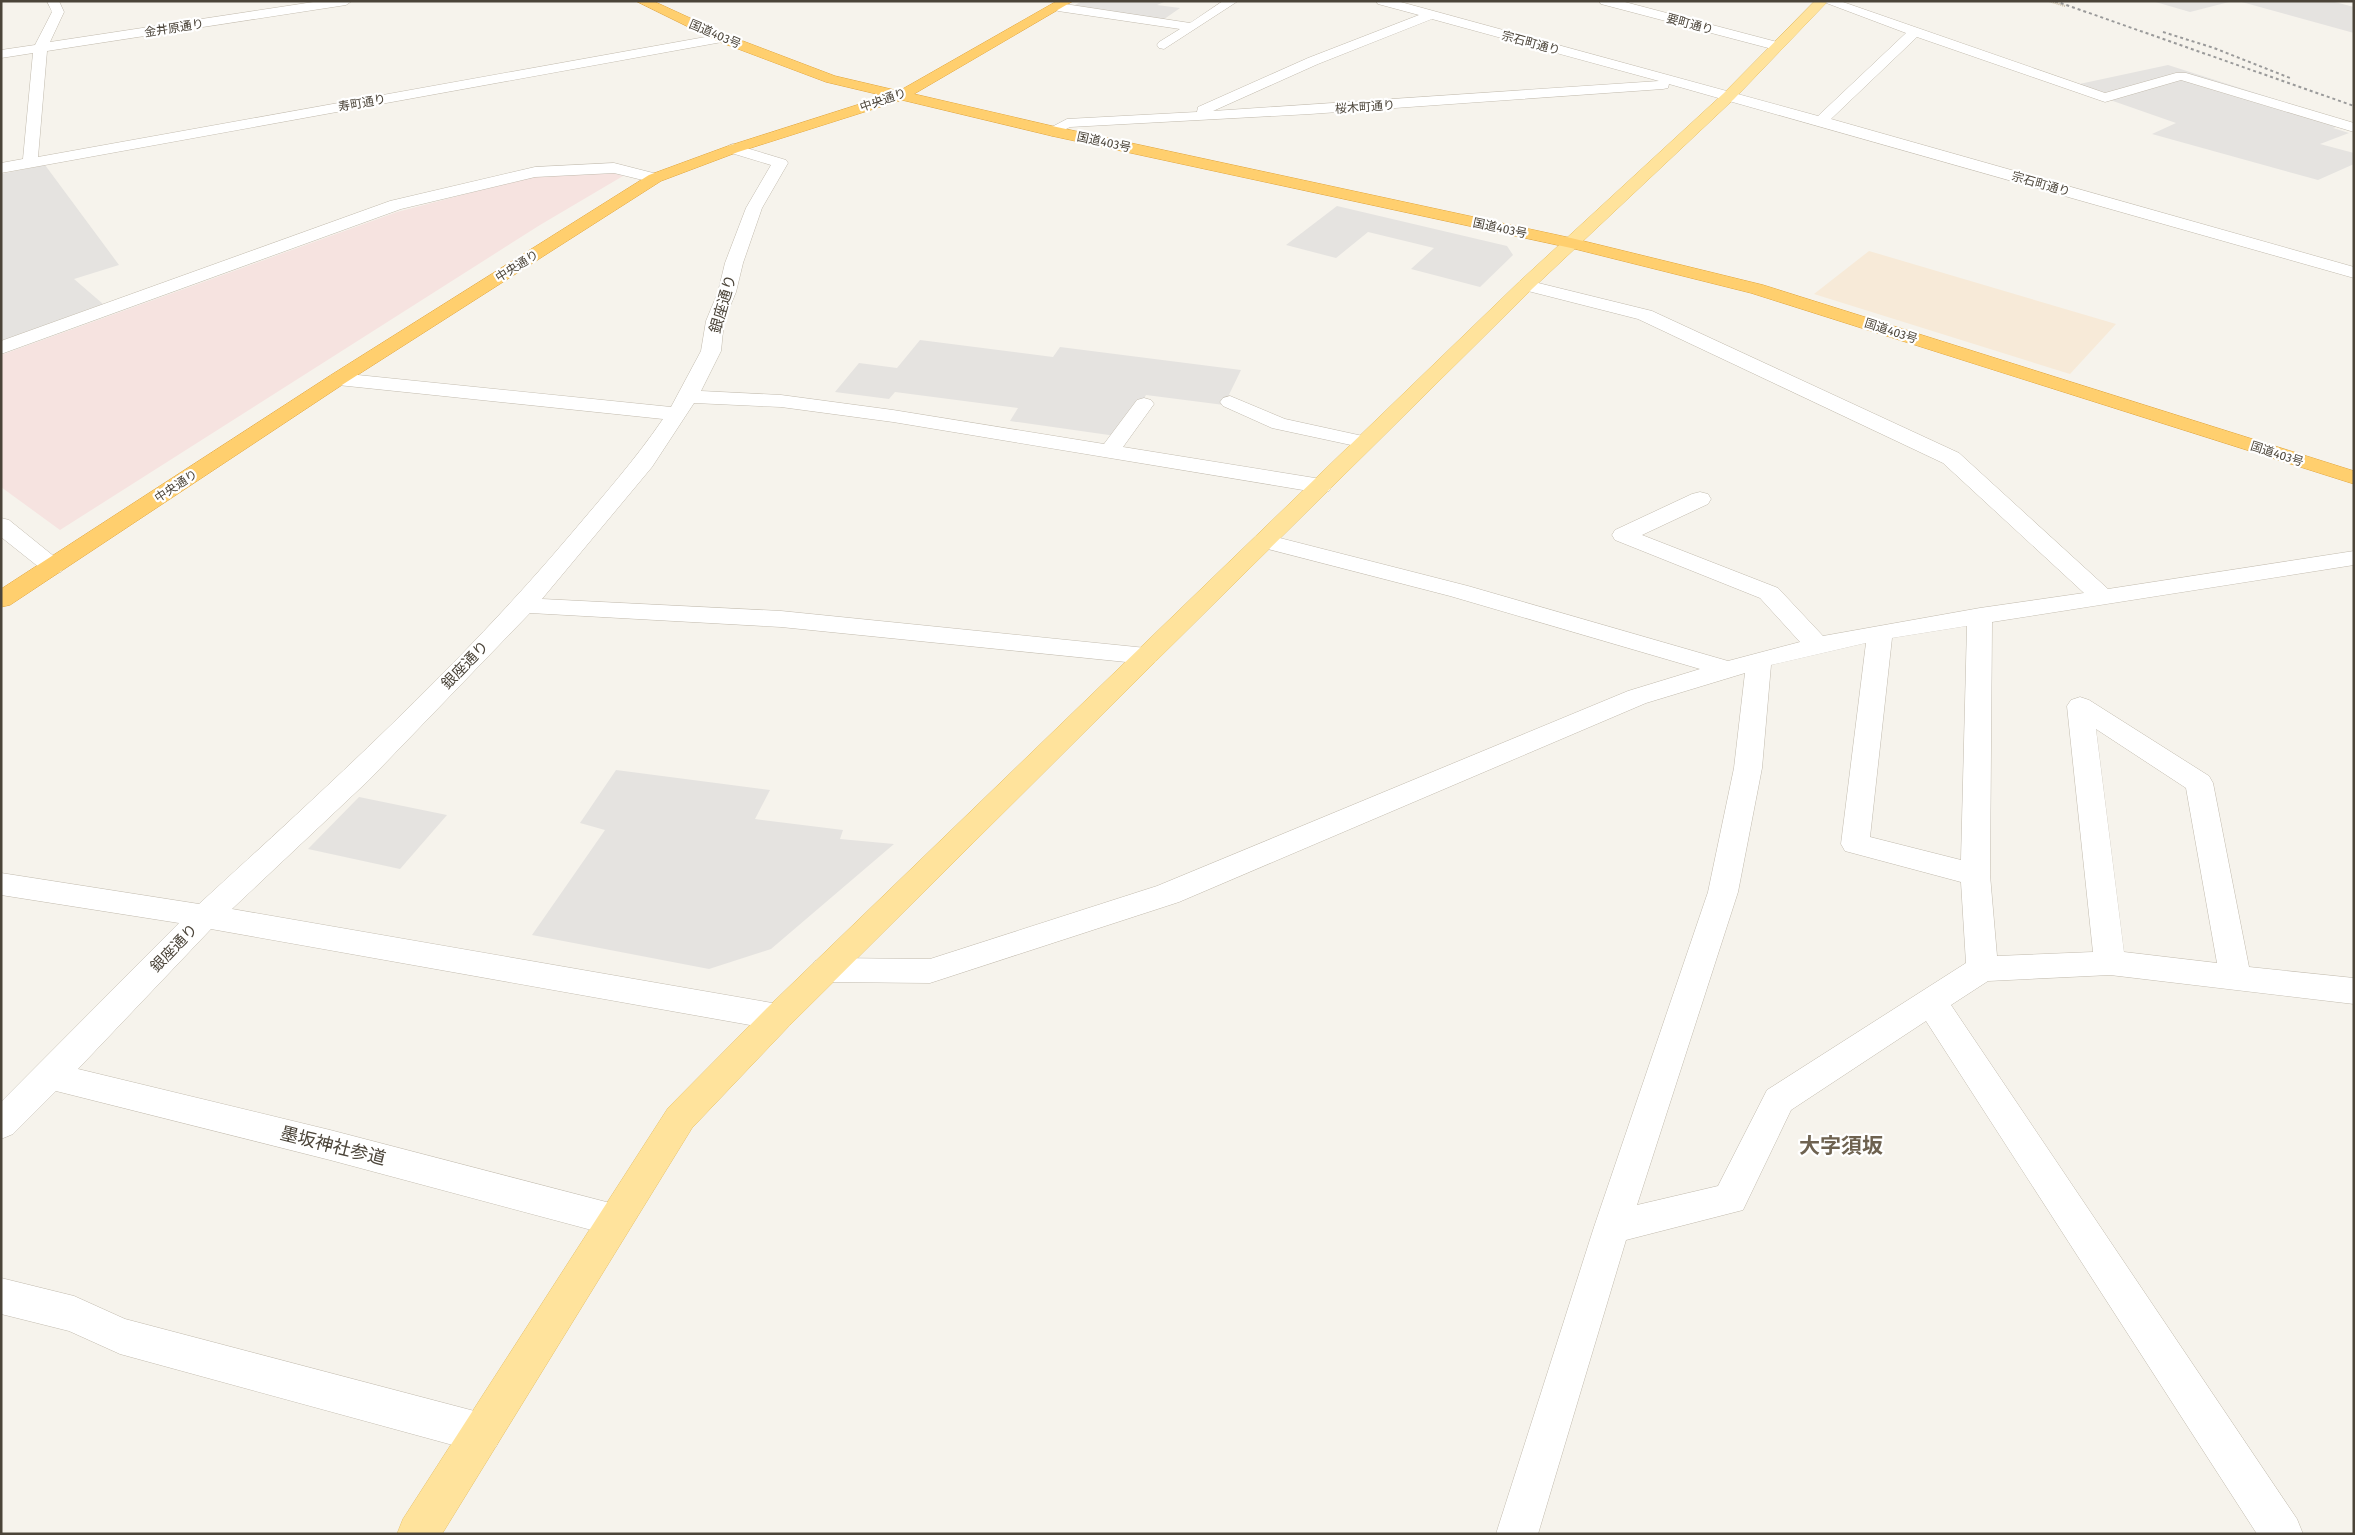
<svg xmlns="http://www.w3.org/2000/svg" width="2355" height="1535" font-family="'Fira Sans','Noto Sans JP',sans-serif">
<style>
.commercial{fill:#f7ead8}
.medical{fill:#f6e3e0}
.parking{fill:#e5e3e0}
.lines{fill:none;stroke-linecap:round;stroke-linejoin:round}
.minor-casing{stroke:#c2bbae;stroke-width:1}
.major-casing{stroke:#e6c16a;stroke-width:1}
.highway-casing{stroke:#e0a43c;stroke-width:1}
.path{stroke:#c4b79f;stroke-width:2;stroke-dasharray:1 1;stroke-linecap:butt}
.minor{fill:#fff;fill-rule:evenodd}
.major{fill:#ffe39c;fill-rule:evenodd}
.highway{fill:#ffcf6e;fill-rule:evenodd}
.rail{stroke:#9a9a9a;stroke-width:2;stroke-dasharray:3 3;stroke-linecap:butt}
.labels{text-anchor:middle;stroke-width:4.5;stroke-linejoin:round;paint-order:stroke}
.far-street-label{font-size:12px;fill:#4b4439;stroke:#fff}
.street-label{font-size:15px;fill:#4b4439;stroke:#fff}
.near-street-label{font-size:18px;fill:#4b4439;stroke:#fff}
.near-quarter-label{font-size:21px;font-weight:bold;fill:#6e6250;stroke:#fff}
</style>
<rect width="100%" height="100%" fill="#f6f3ec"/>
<path class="commercial" d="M1869,251L2116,324L2070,374L1814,294Z"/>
<path class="medical" d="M610,172L623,176L540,225L60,530L1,487V355L397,212L535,176Z"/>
<g class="parking">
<path d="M1082,1H1158L1164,2L1157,5L1180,8L1160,22L1070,8Z"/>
<path d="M2152,1H2233L2190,12Z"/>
<path d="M2238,1H2331L2354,7V33Z"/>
<path d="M2168,65L2350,123L2333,128L2349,133L2320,144L2354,153V164L2318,180L2152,134L2176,123L2070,86Z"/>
<path d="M45,165L119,265L74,279L103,304L1,341V174Z"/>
<path d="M1337,206L1507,246L1513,255L1480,287L1411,269L1434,248L1368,232L1336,258L1286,245Z"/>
<path d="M920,340L1053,357L1060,347L1241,370L1224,405L1146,395L1123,437L1010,421L1018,408L895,392L889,399L835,392L859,363L897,368Z"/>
<path d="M616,770L770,790L755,819L843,830L840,839L894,844L771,949L709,969L532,935L605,830L580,823Z"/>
<path d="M359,797L447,815L400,869L308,849Z"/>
</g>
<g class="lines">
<defs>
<g id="minor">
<path d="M47,1H59L64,12L50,42L320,1H352L346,5L47,51L38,157L722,34L729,38L722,42L1,173V163L23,159L33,53L1,58V50L35,45L52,12Z"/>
<path d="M1223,1H1238L1164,49L1159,48L1157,45L1159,42L1180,29L1058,11L1052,7L1058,3L1190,23Z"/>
<path d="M1376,1H1397L1818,116L1906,33L1821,1H1840L2105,93L2176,73H2186L2354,123V132L2181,80L2105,102L1917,37L1831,119L2354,267V278L1669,84L1668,88L1663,89L1310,114L1070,127L1052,136L1044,131L1067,119L1197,112L1198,107L1308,58L1419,15L1378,4ZM1432,19L1659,81L1213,111L1318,64Z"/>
<path d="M1599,1H1621L1781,43L1783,46L1776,50L1601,4Z"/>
<path d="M733,144L786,160L788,163L762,208L743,263L736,292L724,321L721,351L701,391L781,395L893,410L1104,444L1137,400L1144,398L1151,400L1154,404L1123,447L1321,479L1329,481L1332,486L1329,491L1321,493L893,422L781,407L694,403L652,467L542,599L781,611L1146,648L1155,650L1159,656L1155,662L1146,664L781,627L530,613L369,780L232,909L778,1004L789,1008L794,1017L789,1026L778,1030L211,929L78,1069L330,1130L614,1204L627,1208L632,1220L627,1232L614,1236L330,1160L56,1091L13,1134L1,1139V1102L179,923L1,895V873L199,904C328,786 458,668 571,534C603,496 635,460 663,419L338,385L331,383L328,379L331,375L338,373L671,407L701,351L706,321L718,292L725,263L746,208L771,165L728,152L725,149L728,146Z"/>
<path d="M614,163L661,175L663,178L655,183L614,173L535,177L401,209L1,354V341L390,201L535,167Z"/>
<path d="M1526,280L1652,311L1959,453L2108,589L2354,551V565L1992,622L1990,875L1997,956L2093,952L2067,706L2071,700L2080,697L2089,700L2209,776L2213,783L2249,967L2354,978V1004L2110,975L1988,981L1951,1005L2297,1519L2303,1534H2257L1926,1021L1791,1110L1743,1210L1626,1240L1538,1534H1496L1594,1227L1708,892L1734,768L1745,673L1646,703L1179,902L930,983L826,982L815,979L810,970L815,961L826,958L930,959L1157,886L1628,691L1700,669L1450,596L1256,546L1252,541L1256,536L1264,534L1468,586L1728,661L1800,642L1760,598L1615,540L1612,535L1615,530L1692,494L1700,492L1708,494L1711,499L1708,504L1642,535L1778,588L1823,636L1980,608L2084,593L1943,463L1638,319L1520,289L1517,285L1520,281ZM1967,626L1961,860L1870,837L1892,638ZM1866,643L1841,844L1845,851L1961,882L1966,963L1767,1090L1718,1186L1637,1205L1738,892L1762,768L1771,665ZM2096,729L2186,788L2217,963L2124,952Z"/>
<path d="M1230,396L1285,419L1372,438L1376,442L1372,446L1365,448L1272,428L1223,406L1220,402L1223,398Z"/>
<path d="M1,518L9,520L61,562L65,567L61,572L53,574L45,572L1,537Z"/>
<path d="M1,1278L74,1296L125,1319L482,1413L496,1419L502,1433L496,1447L482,1453L120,1354L69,1331L1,1314Z"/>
</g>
<path id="major" d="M1815,1H1828L1734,99L1532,289L1155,662L789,1026L692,1128L442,1534H397L403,1519L668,1108L767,1008L1520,281L1724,93Z"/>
<path id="highway" d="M636,1H653L727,35L835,76L899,91L1057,1H1073L914,94L1052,126L1571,238L1763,285L2354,471V484L1751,293L1571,248L1052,136L902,100L738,152L661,181L345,383L10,605L1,607V589L331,375L649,175L728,146L885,96L826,82L717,41Z"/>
</defs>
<use href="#minor" class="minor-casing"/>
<use href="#major" class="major-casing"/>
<use href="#highway" class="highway-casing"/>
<path class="path" d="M2049,1L2065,6"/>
<use href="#minor" class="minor"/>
<use href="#major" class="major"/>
<use href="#highway" class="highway"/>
<g class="rail">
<path d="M2055,1L2354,106"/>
<path d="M2163,32L2214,48L2290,78"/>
</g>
</g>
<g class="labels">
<g class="far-street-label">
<text transform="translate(1690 24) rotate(15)" y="4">要町通り</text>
<text transform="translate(174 28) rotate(-9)" y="4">金井原通り</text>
<text transform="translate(715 34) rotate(23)" y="4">国道403号</text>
<text transform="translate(1531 43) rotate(15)" y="4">宗石町通り</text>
<text transform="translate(883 100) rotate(-19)" y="4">中央通り</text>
<text transform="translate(362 103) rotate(-10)" y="4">寿町通り</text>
<text transform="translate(1365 107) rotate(-4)" y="4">桜木町通り</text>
<text transform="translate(1104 142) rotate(12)" y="4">国道403号</text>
<text transform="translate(2041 184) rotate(16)" y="4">宗石町通り</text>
<text transform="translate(1500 228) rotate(12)" y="4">国道403号</text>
<text transform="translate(517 266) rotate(-32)" y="4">中央通り</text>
<text transform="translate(1891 331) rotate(18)" y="4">国道403号</text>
<text transform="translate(2277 454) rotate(18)" y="4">国道403号</text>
<text transform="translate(176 486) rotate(-33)" y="4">中央通り</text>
</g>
<g class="street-label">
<text transform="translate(723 304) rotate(-74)" y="5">銀座通り</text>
<text transform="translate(465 665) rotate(-46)" y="5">銀座通り</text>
<text transform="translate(174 948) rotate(-46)" y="5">銀座通り</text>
</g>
<g class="near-street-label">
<text transform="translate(333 1146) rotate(14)" y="6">墨坂神社参道</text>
</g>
<g class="near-quarter-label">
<text x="1841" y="1153">大字須坂</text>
</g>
</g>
<rect width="2355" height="1535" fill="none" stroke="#4b4439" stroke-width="5"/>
</svg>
